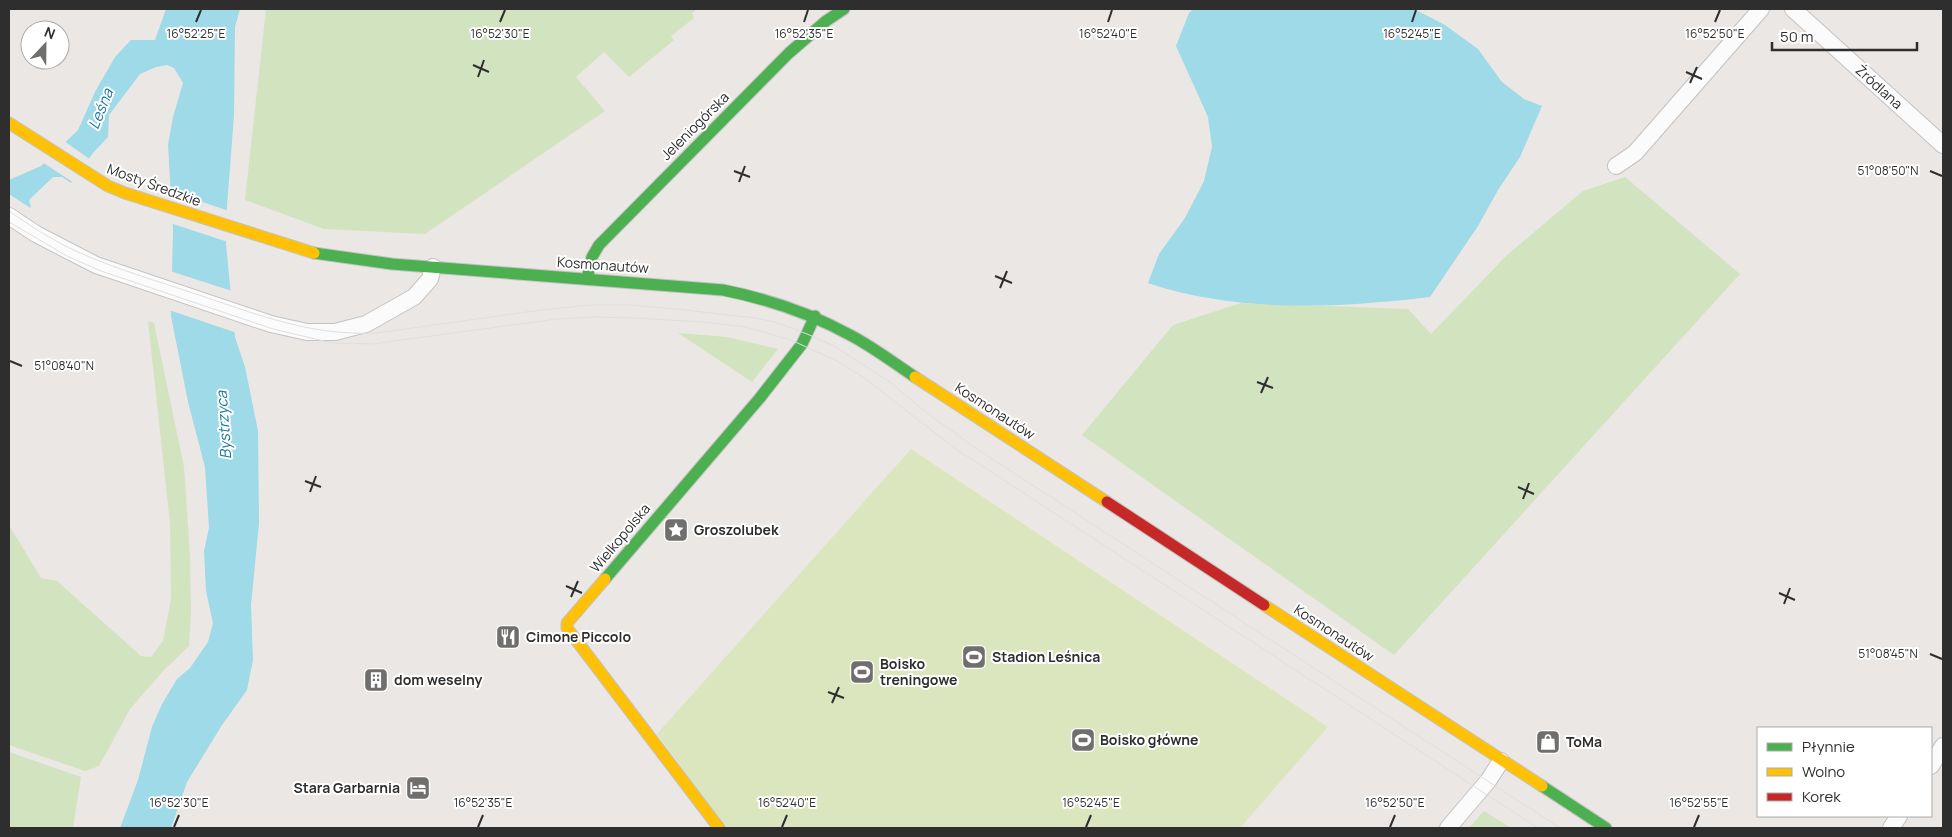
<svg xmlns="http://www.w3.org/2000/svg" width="1952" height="837" font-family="Manrope,sans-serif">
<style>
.green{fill:#d2e3c0}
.pitch{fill:#dbe6be}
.water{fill:#9edae7}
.pier{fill:#ebe7e4}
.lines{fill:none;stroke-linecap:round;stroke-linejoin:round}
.street-casing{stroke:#c4c3c3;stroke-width:18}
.fast-casing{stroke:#c4c3c3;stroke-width:13}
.slow-casing{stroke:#c4c3c3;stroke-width:13}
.jam-casing{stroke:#c4c3c3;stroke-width:13}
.street{stroke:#fcfbfb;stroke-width:16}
.fast{stroke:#4caf50;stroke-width:11}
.slow{stroke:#ffc107;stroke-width:11}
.jam{stroke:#c62828;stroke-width:11}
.tram{stroke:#dfdfe1;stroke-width:1}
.ticks{fill:none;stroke:#2e2e2e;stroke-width:2}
.labels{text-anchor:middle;stroke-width:4;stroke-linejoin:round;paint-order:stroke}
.street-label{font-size:14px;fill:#2e2e2e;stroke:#fff}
.poi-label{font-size:14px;font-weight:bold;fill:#2e2e2e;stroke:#fff;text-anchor:start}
.water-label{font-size:15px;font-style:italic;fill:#177798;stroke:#fff}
.ticks-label{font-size:12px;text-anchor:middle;fill:#2e2e2e;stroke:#fff;stroke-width:4;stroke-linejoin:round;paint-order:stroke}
</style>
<rect width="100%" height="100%" fill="#ebe7e4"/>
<g class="green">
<path d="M266,9H697L692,13L694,18L671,36L674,40L629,77L604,52L576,77L605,111L425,234L324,229L245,200Z"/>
<path d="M1625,177L1740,274L1394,655L1082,435L1173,325L1241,303L1408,309L1431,334L1507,255L1583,191Z"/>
<path d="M148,321L154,323L184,467L190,556L191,613L189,646L164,670L130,709L99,766L85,771L9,745V525L41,578L57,581L141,656L151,657L163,641L171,599L170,523Z"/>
<path d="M678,333L727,337L778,349L752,382Z"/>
<path d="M9,752L81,777L73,828H9Z"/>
<path d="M1484,811L1511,828H1469Z"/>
</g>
<path class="pitch" d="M911,449L1328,727L1240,828H726L657,734Z"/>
<g class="water">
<path d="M166,9H240L235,27L234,115L227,206L226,244L235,337L245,367L258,431L259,523L251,605L253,660L247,690L222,725L187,782L171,828H120L138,780L152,727L162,704L177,679L190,668L208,642L213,623L206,591L204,551L209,528L205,467L188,402L171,316L173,230L168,145L173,117L183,83L174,68L167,65L156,67L140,74L109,115L108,137L93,153L71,183L62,177H53L29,200L31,207L9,226V180L41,166L78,130L95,92L115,57L131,40H155Z"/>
<path d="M1193,9H1414L1445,25L1478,49L1502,82L1524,99L1542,106L1520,157L1498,190L1478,226L1430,297C1340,308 1236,313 1148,283L1159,254L1185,218L1204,181L1212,147L1208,117L1176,46L1189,13Z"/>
</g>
<g class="pier">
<path d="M64,141L91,160L74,183L42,162Z"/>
<path d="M167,190L229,211L228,242L170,223Z"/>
<path d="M9,194L32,209L9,229Z"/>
<path d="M170,271L232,291L237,333L169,310Z"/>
</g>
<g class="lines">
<defs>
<g id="street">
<path d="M1793,9L1943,145"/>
<path d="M1616,166L1635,153L1761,9"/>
<path d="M9,216L36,234L96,265L271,324L307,332H335L366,324L414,297L430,279L433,267"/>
<path d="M1931,766L1943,746"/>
<path d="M1448,828L1488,781L1501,761"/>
<path d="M1891,828L1899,816"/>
</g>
<g id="fast">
<path d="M314,253L392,264L723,290C768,299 810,313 850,335C873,347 894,363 915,377"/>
<path d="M587,279L592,257L599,245L789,53L826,21L844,9"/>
<path d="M605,579L759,399L802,344L815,316"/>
<path d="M1542,786L1606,828"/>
</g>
<g id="slow">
<path d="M9,123L108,186L125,193L314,253"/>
<path d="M915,377L1107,502"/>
<path d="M605,579L567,623V628L719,828"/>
<path d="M1264,605L1542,786"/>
</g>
<path id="jam" d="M1107,502L1264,605"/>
</defs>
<use href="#street" class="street-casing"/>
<use href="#fast" class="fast-casing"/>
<use href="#slow" class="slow-casing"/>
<use href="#jam" class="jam-casing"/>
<use href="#street" class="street"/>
<use href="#fast" class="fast"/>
<use href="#slow" class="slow"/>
<use href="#jam" class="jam"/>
<g class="tram">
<path d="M9,211C31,226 53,241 78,252C116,269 157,281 196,294C259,315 310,336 377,333L541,310L590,305H630L676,309L755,318L775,322L807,334L834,346L890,382L927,413L977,449L1560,828"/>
<path d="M9,222L67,256L101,271L273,329L332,343L372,344L557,319L593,317L637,318L703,322L746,327L791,340L837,361L863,377L956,449L1538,828"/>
</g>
</g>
<path class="ticks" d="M196,22L201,10M500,22L505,10M804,22L808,10M1108,22L1112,10M1412,22L1416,10M1715,22L1720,10M473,65L489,72M1686,72L1702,79M478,77L484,60M1690,83L1697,67M734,171L750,177M1930,171L1942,176M739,182L745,166M995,276L1012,283M1000,288L1007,271M10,361L22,366M1257,382L1273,388M1261,393L1268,377M305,481L321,487M1518,487L1534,494M310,492L316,476M1523,499L1529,483M566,586L582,593M1779,593L1795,600M571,597L578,581M1784,604L1790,588M1930,654L1942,659M828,692L844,698M832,703L839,687M174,827L179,815M478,827L483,815M782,827L787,815M1086,827L1091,815M1390,827L1395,815M1694,827L1699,815"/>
<defs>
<symbol id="sight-square" viewBox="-11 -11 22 22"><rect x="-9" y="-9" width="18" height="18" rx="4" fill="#706f6e" stroke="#fff"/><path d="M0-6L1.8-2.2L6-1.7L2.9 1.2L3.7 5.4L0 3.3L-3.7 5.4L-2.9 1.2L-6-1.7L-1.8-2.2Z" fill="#fff"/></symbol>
<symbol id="restaurant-square" viewBox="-11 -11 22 22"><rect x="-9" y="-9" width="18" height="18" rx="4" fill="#706f6e" stroke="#fff"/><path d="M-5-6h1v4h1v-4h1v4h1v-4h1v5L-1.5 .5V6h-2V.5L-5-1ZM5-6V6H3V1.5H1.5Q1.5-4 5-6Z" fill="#fff"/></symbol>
<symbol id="stadium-square" viewBox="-11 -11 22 22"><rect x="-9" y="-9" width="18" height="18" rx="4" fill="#706f6e" stroke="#fff"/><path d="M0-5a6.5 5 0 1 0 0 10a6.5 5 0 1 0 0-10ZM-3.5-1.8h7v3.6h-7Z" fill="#fff"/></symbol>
<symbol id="building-square" viewBox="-11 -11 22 22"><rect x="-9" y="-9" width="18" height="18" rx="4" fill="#706f6e" stroke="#fff"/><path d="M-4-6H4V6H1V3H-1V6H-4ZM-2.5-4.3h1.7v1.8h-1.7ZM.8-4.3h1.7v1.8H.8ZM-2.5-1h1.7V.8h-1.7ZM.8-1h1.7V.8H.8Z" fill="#fff"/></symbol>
<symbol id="shop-square" viewBox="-11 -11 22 22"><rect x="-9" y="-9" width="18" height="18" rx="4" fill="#706f6e" stroke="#fff"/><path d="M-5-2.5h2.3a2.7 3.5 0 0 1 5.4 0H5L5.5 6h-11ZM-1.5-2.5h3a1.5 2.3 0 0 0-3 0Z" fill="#fff"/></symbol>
<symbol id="hotel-square" viewBox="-11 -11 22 22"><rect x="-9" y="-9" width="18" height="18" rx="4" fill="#706f6e" stroke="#fff"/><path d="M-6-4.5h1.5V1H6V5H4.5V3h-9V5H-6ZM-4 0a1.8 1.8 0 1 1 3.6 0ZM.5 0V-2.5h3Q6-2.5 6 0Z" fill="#fff"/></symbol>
</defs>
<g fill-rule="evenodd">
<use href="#sight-square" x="662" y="516" width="28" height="28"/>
<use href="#restaurant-square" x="494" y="623" width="28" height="28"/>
<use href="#stadium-square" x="960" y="643" width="28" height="28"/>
<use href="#stadium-square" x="848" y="658" width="28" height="28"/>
<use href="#building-square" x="362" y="666" width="28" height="28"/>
<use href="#stadium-square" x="1069" y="726" width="28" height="28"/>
<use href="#shop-square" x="1534" y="728" width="28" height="28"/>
<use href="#hotel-square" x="404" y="774" width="28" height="28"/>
</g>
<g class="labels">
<g class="street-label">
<text transform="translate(1879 87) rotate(42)" y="5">Źródlana</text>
<text transform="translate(695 126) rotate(-45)" y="5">Jeleniogórska</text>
<text transform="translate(154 185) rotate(20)" y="5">Mosty Średzkie</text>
<text transform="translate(603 265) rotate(4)" y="5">Kosmonautów</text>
<text transform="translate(995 411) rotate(33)" y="5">Kosmonautów</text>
<text transform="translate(620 538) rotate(-50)" y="5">Wielkopolska</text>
<text transform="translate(1334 633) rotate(33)" y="5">Kosmonautów</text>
</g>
<g class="poi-label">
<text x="694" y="535">Groszolubek</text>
<text x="526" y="642">Cimone Piccolo</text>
<text x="992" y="662">Stadion Leśnica</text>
<text x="880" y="669">Boisko<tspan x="880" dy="16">treningowe</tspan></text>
<text x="394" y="685">dom weselny</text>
<text x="1100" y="745">Boisko główne</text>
<text x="1566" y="747">ToMa</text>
<text x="400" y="793" text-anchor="end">Stara Garbarnia</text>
</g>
<g class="water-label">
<text transform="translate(101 109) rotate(-68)" y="5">Leśna</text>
<text transform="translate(224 425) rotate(-94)" y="5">Bystrzyca</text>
</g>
</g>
<g class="ticks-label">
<text x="196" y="38">16°52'25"E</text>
<text x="500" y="38">16°52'30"E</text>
<text x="804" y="38">16°52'35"E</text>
<text x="1108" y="38">16°52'40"E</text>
<text x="1412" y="38">16°52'45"E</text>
<text x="1715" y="38">16°52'50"E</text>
<text x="1888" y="175">51°08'50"N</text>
<text x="64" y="370">51°08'40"N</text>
<text x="1888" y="658">51°08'45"N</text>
<text x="179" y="807">16°52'30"E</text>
<text x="483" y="807">16°52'35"E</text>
<text x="787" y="807">16°52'40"E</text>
<text x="1091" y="807">16°52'45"E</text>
<text x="1395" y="807">16°52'50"E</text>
<text x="1699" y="807">16°52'55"E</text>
</g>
<rect width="1952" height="837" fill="none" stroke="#2e2e2e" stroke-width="20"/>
<rect x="1757" y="727" width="175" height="90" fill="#ffffff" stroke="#ababab"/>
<rect x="1767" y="743" width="25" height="8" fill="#4caf50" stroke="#ababab"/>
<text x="1802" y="752" font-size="15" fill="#2e2e2e">Płynnie</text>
<rect x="1767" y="768" width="25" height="8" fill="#ffc107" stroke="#ababab"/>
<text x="1802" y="777" font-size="15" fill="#2e2e2e">Wolno</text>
<rect x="1767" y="793" width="25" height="8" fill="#c62828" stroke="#ababab"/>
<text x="1802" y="802" font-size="15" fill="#2e2e2e">Korek</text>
<g transform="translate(45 45) rotate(22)"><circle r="24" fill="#ffffff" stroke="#ababab"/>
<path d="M0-4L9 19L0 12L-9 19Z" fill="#706f6e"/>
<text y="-8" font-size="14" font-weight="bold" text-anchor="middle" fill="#2e2e2e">N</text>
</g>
<path d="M1772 42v8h145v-8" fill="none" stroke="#2e2e2e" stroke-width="2.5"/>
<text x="1780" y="42" font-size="15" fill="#2e2e2e" stroke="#ffffff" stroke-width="4" paint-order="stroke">50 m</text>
</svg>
